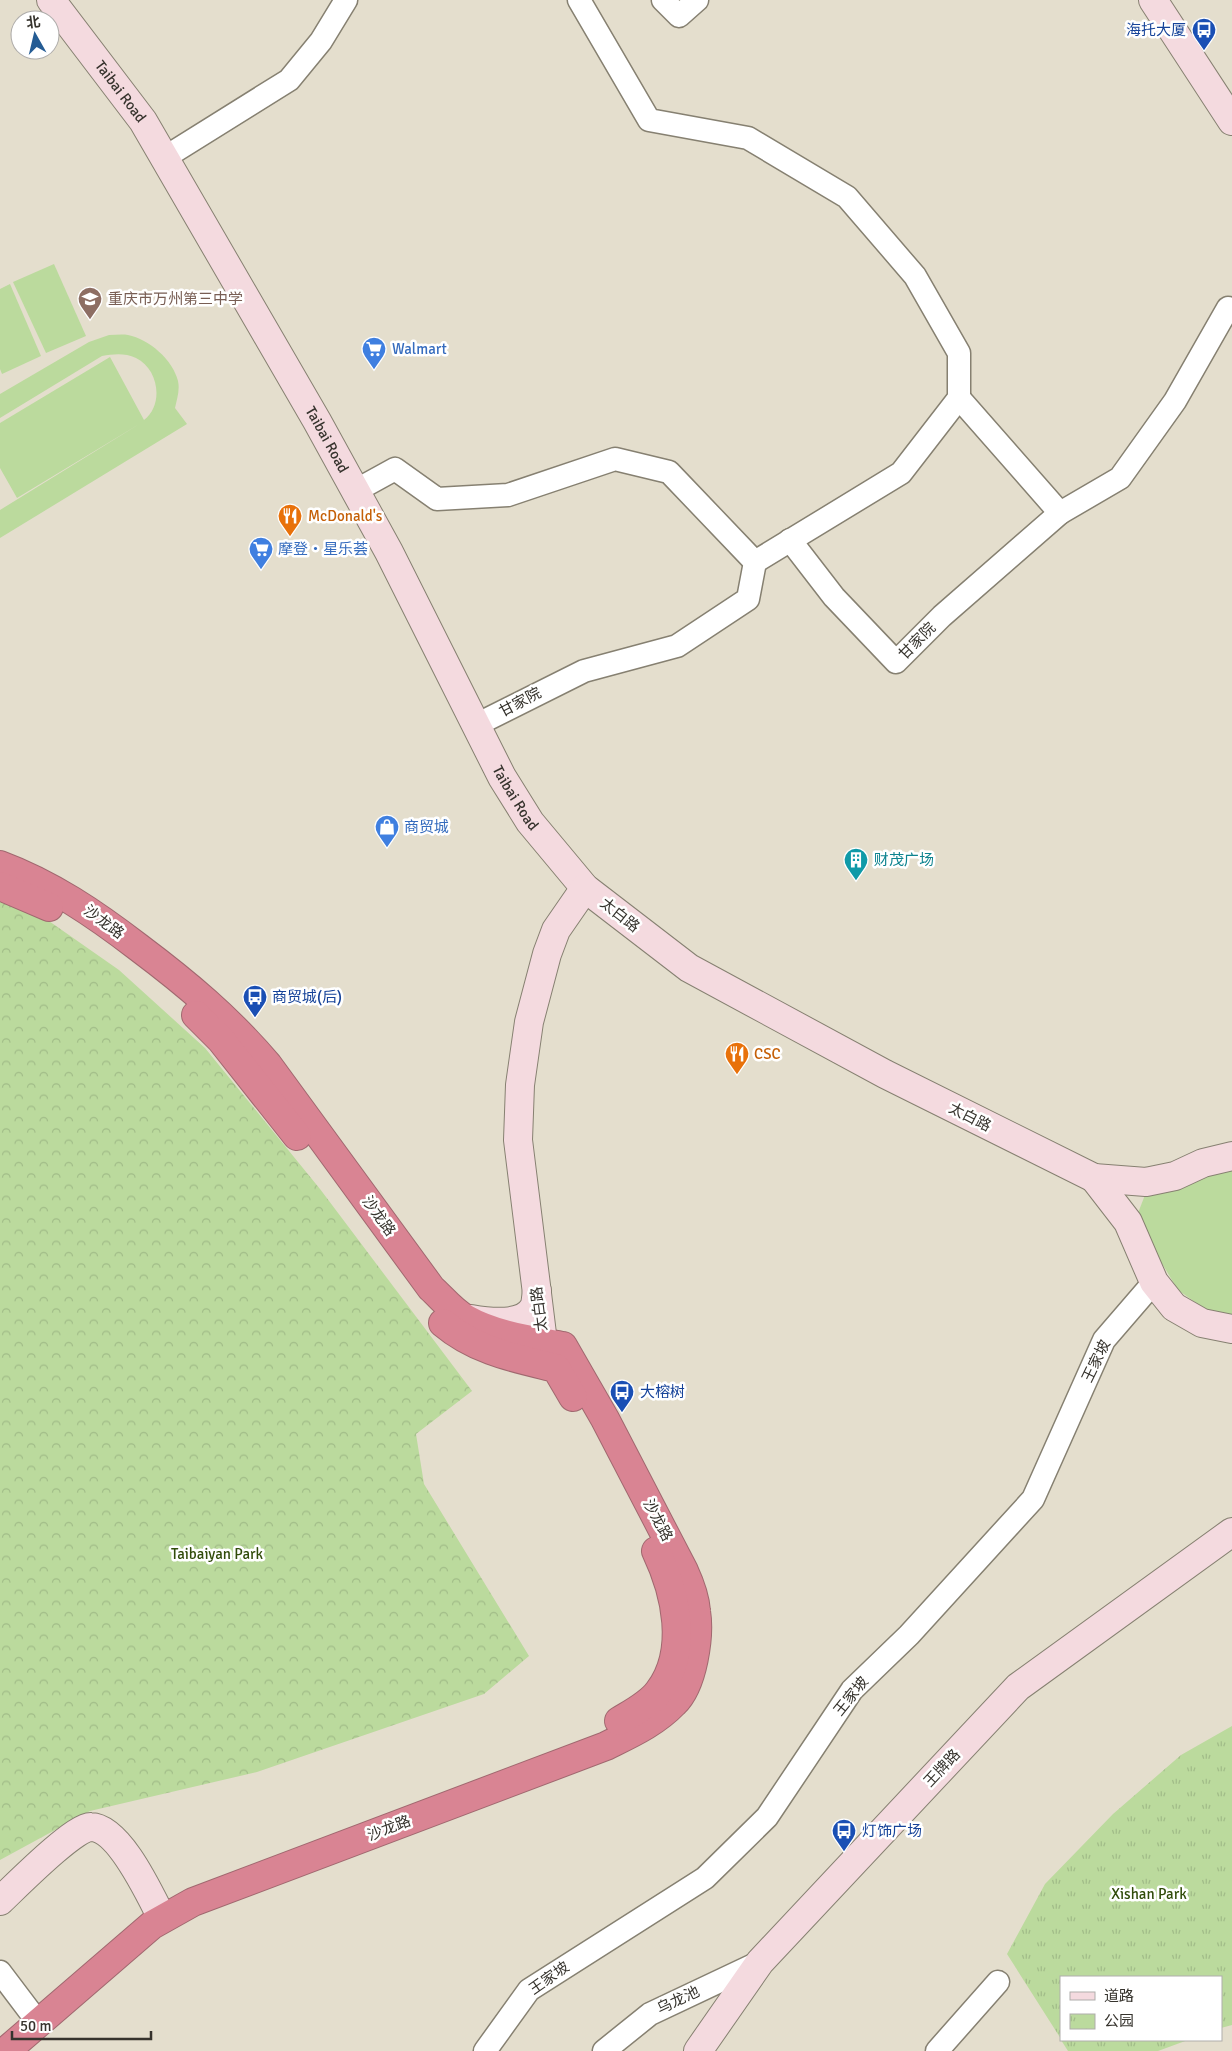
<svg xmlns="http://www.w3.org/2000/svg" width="1232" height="2051" font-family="Signika,'Noto Sans SC',sans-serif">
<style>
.green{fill:#bbda9d}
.forest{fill:url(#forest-crowns)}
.park{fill:url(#park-tufts)}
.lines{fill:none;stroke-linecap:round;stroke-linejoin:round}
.street-casing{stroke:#868071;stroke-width:25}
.secondary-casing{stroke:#868071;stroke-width:30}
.highway-casing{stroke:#a0686f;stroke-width:30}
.street{stroke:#fff;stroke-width:22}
.secondary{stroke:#f4dadf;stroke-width:28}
.highway{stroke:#d98493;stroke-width:28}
.labels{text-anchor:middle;stroke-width:5;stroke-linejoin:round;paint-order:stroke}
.transit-label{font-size:15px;fill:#164399;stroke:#fff;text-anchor:start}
.street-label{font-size:15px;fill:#36332d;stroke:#fff}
.education-label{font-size:15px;fill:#785e54;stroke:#fff;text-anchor:start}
.shop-label{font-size:15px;fill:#366cbe;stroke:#fff;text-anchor:start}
.food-label{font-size:15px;fill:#c56008;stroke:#fff;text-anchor:start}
.culture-label{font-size:15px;fill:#0d838f;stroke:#fff;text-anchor:start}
.park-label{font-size:15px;fill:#314c0a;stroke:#fff}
</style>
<defs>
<pattern id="forest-crowns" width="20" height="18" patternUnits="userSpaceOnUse" patternTransform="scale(1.25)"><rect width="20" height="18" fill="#bbda9d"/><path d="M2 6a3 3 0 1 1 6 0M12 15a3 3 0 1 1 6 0" fill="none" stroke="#a1bc88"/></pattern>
<pattern id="park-tufts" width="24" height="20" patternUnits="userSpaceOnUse" patternTransform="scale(1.25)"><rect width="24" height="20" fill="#bbda9d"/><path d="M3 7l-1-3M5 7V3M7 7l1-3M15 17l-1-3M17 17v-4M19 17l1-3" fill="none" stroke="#a1bc88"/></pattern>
</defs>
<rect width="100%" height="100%" fill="#e4decd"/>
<g class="green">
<path d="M54,264L86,336L46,353L13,282Z"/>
<path d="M10,284L41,356L2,374L0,369V289Z"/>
<path d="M109,335C115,335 122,334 128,335C149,339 173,360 178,381C180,390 177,399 175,408L187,424L0,538V510L141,423L17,498L0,468V423L110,357L144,420C164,405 159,369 136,358C125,353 114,354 102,356L0,418V394L89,342Z"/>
<path d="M1232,1163V1317H1216L1178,1290L1152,1247L1138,1213L1145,1195Z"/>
</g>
<path class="forest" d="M0,898L36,912L119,970L205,1048L320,1189L472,1391L416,1434L424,1484L529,1656L484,1694L257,1772L90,1811L0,1860Z"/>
<g class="park">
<path d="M1232,1726V2025L1221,2028V1977H1061V2039L1007,1954L1045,1884L1113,1814L1181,1755Z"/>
<path d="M1061,2040H1188L1158,2051H1068Z"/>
</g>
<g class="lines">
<defs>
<g id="street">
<path d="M663,0L679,16L697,0"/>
<path d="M164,158L289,80L321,41L346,0"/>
<path d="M959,398L1060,513L1120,478L1175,401L1228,308L1232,309"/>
<path d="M355,491L395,469L437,499L508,495L615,459L669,472L755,562L901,473L959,398V353L915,276L847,197L748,138L649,120L579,0"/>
<path d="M790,540L834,597L896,662L942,616L1060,513"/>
<path d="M476,725L584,671L677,646L748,599L755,562"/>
<path d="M0,1972L31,2013"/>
<path d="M485,2051L529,1990L705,1878L767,1817L852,1690L909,1635L1033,1499L1104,1340L1154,1282"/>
<path d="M604,2051L650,2014L760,1962"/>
<path d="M937,2051L998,1982"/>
</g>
<g id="secondary">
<path id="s1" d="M51,0L143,121L317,421L389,552L502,777L530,822L585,888L689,968L885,1074L1094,1178L1146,1182L1175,1176L1203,1163L1232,1156"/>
<path d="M1153,0L1232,121"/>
<path d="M1094,1178L1128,1222L1154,1282L1174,1307L1202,1323L1232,1329"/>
<path d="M471,1319C488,1322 524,1327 534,1307C536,1303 536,1296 537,1291"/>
<path d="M554,1363L543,1342L518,1140L520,1085L529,1022L547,954L556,930L585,888"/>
<path d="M0,1901C15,1887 75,1826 91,1827C120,1828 150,1895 162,1918"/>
<path d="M698,2051L760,1962L1018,1687L1232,1532"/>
</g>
<g id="highway">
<path d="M0,865C51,884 95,914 138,947C186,983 229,1019 268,1065L431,1288C442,1298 452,1311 466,1319C494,1335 531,1340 563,1346L605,1419L684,1571C690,1584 695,1597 696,1611C700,1636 693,1685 674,1703C655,1723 630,1734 606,1746L193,1902L152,1925L6,2051"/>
<path d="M0,886L49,907"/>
<path d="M196,1015L221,1040L297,1136"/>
<path d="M443,1323C476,1351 515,1358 556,1368L573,1397"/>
<path d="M619,1721C632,1713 650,1704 659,1691C689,1651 676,1593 656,1551"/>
</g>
</defs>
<use href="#street" class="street-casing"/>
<use href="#secondary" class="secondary-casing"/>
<use href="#highway" class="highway-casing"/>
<use href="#street" class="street"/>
<use href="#secondary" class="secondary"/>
<use href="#highway" class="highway"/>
</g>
<defs>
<symbol id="bus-pin" viewBox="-11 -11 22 30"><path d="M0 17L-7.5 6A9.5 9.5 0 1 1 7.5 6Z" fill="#1a4fb4" stroke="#fff"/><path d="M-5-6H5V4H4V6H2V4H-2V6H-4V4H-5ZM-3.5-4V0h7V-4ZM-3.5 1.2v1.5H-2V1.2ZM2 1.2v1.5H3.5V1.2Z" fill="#fff"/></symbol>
<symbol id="school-pin" viewBox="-11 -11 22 30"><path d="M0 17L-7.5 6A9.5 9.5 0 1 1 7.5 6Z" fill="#8d6e63" stroke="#fff"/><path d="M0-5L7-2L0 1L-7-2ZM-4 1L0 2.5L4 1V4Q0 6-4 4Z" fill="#fff"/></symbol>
<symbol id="supermarket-pin" viewBox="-11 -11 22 30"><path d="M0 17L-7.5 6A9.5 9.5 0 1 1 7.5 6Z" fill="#3f7fe0" stroke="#fff"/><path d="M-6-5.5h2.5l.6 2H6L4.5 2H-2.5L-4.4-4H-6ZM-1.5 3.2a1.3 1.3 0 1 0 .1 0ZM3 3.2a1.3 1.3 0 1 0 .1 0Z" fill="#fff"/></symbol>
<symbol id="restaurant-pin" viewBox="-11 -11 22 30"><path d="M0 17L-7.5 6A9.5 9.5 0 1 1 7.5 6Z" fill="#e8710a" stroke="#fff"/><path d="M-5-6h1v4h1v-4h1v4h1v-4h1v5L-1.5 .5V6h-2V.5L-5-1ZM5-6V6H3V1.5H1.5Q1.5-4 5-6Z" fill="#fff"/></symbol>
<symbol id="shop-pin" viewBox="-11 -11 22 30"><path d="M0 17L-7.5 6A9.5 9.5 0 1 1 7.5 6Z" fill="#3f7fe0" stroke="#fff"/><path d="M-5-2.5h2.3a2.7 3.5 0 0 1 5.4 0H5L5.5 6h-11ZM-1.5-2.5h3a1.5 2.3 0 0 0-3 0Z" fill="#fff"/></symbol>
<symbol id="building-pin" viewBox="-11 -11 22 30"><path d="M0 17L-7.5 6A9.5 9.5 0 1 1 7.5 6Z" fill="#0f9aa8" stroke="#fff"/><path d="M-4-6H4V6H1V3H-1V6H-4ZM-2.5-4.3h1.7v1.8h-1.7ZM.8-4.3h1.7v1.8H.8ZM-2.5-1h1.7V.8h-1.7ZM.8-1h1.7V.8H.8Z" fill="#fff"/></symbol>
</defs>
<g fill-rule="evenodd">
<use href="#bus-pin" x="1190" y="16" width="28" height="38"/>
<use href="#school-pin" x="76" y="285" width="28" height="38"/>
<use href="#supermarket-pin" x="360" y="335" width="28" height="38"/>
<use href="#restaurant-pin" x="276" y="502" width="28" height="38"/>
<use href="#supermarket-pin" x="247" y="535" width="28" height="38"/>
<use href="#shop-pin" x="373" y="813" width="28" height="38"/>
<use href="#building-pin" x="842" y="846" width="28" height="38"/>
<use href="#bus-pin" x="241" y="983" width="28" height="38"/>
<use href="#restaurant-pin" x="723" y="1040" width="28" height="38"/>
<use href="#bus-pin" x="608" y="1378" width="28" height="38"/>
<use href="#bus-pin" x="830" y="1817" width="28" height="38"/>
</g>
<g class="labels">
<g class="transit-label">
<text x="1186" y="35" text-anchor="end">海托大厦</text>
<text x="272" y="1002">商贸城(后)</text>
<text x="640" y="1397">大榕树</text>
<text x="862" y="1836">灯饰广场</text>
</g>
<g class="street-label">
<text dy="5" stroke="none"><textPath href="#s1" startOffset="115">Taibai Road</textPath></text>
<text dy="5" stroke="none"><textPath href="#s1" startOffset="520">Taibai Road</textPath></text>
<text transform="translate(917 641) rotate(-45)" y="5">甘家院</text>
<text transform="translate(520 702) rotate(-28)" y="5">甘家院</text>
<text dy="5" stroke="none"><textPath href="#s1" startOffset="925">Taibai Road</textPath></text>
<text transform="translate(620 915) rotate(38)" y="5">太白路</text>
<text transform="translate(104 922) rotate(36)" y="5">沙龙路</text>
<text transform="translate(970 1117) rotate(27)" y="5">太白路</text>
<text transform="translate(379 1216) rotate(54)" y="5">沙龙路</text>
<text transform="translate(539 1309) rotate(-97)" y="5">太白路</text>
<text transform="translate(1096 1361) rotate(-64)" y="5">王家坡</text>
<text transform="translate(658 1520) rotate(62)" y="5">沙龙路</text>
<text transform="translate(851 1696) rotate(-51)" y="5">王家坡</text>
<text transform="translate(942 1768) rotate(-47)" y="5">王牌路</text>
<text transform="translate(389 1828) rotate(-21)" y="5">沙龙路</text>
<text transform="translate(549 1978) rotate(-35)" y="5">王家坡</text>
<text transform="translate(678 2000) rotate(-25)" y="5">乌龙池</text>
</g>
<g class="education-label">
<text x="108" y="304">重庆市万州第三中学</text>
</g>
<g class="shop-label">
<text x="392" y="354">Walmart</text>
<text x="278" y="554">摩登・星乐荟</text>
<text x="404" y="832">商贸城</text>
</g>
<g class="food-label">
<text x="308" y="521">McDonald's</text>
<text x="754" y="1059">CSC</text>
</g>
<g class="culture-label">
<text x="874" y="865">财茂广场</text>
</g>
<g class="park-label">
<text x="217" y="1559">Taibaiyan Park</text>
<text x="1149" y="1899">Xishan Park</text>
</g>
</g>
<rect x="1060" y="1976" width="162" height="65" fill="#ffffff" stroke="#afadab"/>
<rect x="1070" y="1992" width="25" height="8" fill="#f4dadf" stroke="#afadab"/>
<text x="1104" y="2001" font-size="15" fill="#36332d">道路</text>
<rect x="1070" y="2014" width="25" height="15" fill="url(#park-tufts)" stroke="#afadab"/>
<text x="1104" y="2026" font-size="15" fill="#36332d">公园</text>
<g transform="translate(35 35) rotate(352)"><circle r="24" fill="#ffffff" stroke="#afadab"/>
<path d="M0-4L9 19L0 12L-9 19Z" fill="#255c94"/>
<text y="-8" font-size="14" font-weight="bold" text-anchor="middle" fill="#36332d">北</text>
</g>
<path d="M12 2031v8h139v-8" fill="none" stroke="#36332d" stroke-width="2.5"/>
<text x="20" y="2031" font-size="15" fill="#36332d" stroke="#ffffff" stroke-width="4" paint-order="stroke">50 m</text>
</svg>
